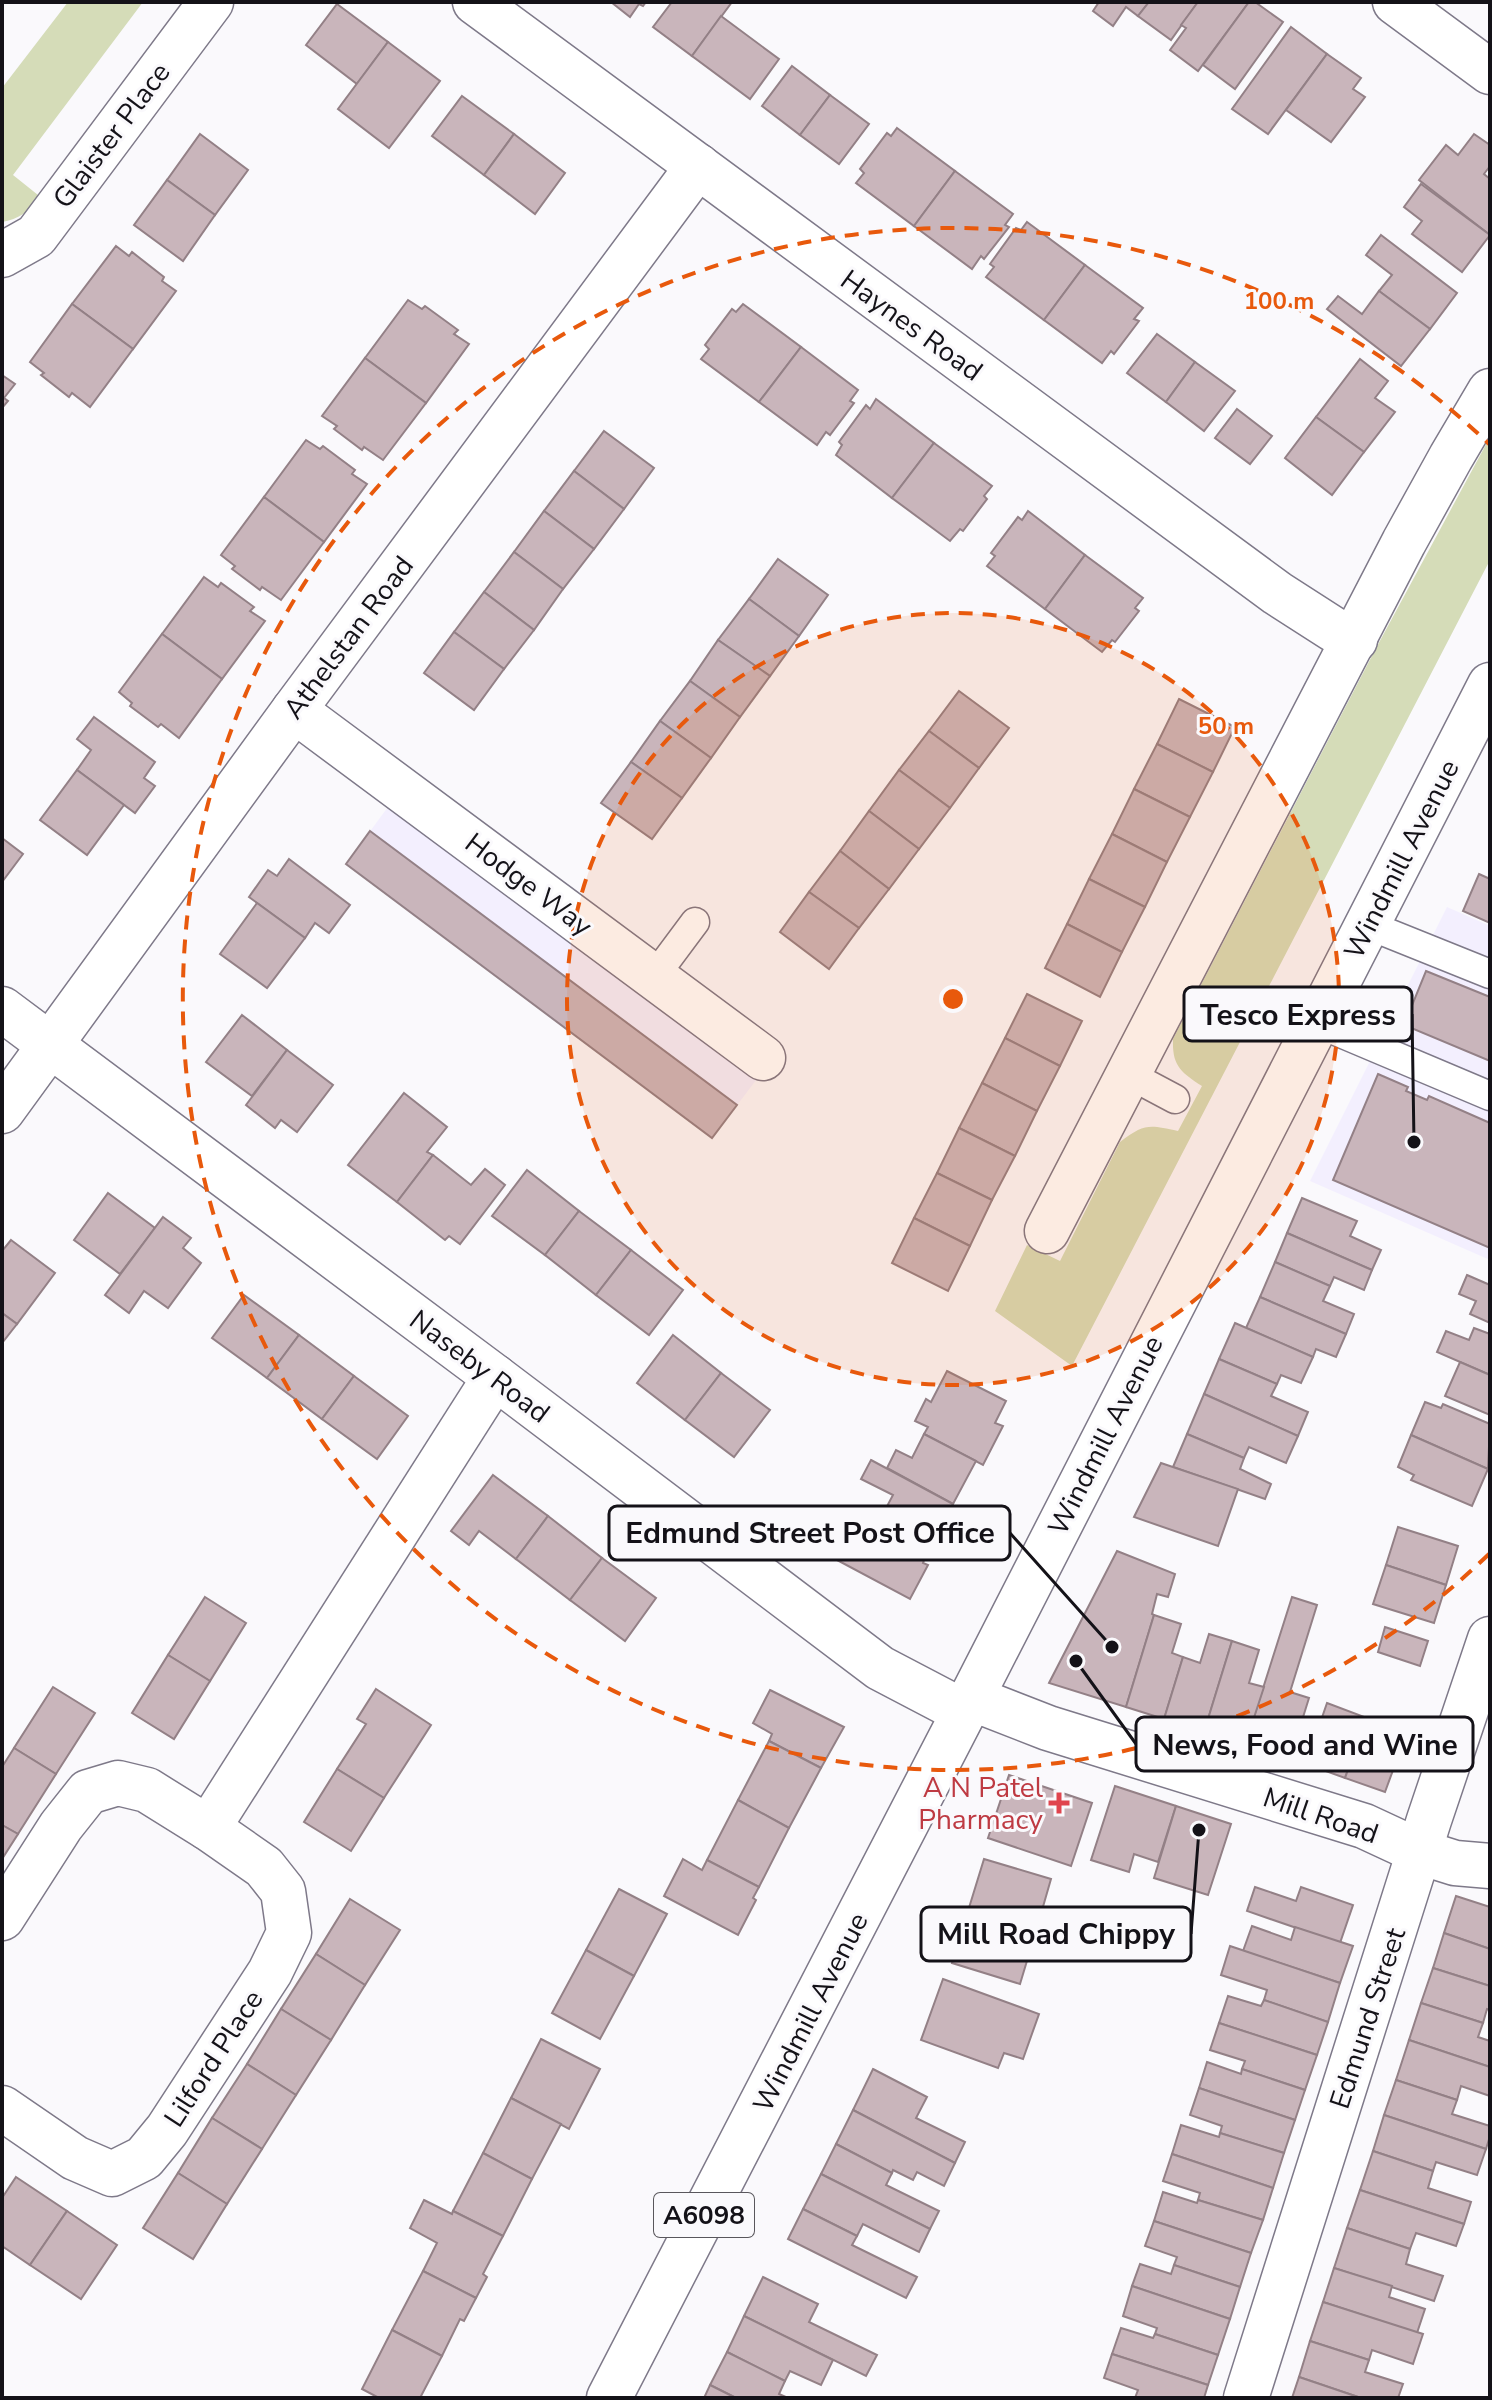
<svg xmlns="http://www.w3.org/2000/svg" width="1492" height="2400" font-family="'Nunito Sans',sans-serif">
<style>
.built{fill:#f3effe}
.green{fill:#d5dcb8}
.building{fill:#c9b5bb;stroke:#938086;stroke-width:2}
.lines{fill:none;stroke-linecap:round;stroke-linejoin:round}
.service-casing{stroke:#7e7989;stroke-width:31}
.minor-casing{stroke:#7e7989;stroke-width:47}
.primary-casing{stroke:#7e7989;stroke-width:47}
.service{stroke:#fff;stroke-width:28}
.minor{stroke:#fff;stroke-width:44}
.primary{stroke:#fff;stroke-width:44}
.ring{fill:none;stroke:#e8590c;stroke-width:4;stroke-dasharray:14 10}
.health-dot{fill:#e0444e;stroke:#faf9fc;stroke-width:3}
.labels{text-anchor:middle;stroke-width:6;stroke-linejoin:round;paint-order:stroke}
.shield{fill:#faf9fc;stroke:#59575c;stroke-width:2}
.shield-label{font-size:26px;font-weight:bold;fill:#141218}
.street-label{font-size:28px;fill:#141218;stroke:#faf9fc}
.health-label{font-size:28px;fill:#be3a42;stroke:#faf9fc;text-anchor:end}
.centre{fill:#e8590c;stroke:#faf9fc;stroke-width:4}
.ring-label{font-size:24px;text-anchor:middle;font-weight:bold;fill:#e8590c;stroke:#faf9fc;stroke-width:6;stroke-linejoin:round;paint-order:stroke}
.leader{fill:none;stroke:#141218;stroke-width:3}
.callout-dot{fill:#141218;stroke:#faf9fc;stroke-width:3}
.callout{fill:#faf9fc;stroke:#141218;stroke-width:3}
.callout-label{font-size:30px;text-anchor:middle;font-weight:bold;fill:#141218}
</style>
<rect width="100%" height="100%" fill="#faf9fc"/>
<g class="built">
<path d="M410,777L779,1050L712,1138L346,864Z"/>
<path d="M1447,907L1490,926V1260L1310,1181Z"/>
</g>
<g class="green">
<path d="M68,2H143L13,175L43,199C31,209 18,220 2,222V88Z"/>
<path d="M1490,437V560L1072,1366L995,1311L1027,1245L1060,1261L1120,1142C1145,1123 1149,1125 1178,1131L1202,1086C1181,1072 1172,1066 1173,1039L1375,650Z"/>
</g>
<g class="building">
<path d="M611,2H646L643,6L639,4L630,17Z"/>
<path d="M672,2H732L692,56L653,27Z"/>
<path d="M1099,2H1149L1138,16L1126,7L1113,26L1093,11Z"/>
<path d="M1149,2H1198L1171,40L1138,16Z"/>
<path d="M1198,2H1249L1198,71L1170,50L1186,28L1181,25Z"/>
<path d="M1249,2H1255L1283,22L1235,89L1203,65Z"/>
<path d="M337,4L388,42L357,84L306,45Z"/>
<path d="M721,16L779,59L750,99L692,56Z"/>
<path d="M1291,27L1327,54L1268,134L1232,109Z"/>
<path d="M388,42L440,81L389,148L338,109Z"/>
<path d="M1327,54L1361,78L1353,89L1365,97L1331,142L1286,110Z"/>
<path d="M792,66L830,95L800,135L762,106Z"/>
<path d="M830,95L869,124L839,164L800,135Z"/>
<path d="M462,96L514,134L484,175L432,136Z"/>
<path d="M897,128L955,171L914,226L856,183L864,173L860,169L887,133L891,136Z"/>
<path d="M200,134L248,170L215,215L167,180Z"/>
<path d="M514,134L565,173L535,214L484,175Z"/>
<path d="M1474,134L1490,145V166L1484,174L1490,179V235L1419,180L1446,145L1458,155Z"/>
<path d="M955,171L1013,214L1005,225L1009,227L984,259L981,256L972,269L914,226Z"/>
<path d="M167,180L215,215L183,261L134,225Z"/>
<path d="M1421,184L1490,235L1462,272L1412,234L1422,221L1404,207Z"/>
<path d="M1027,222L1085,265L1044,320L986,277L994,267L990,264L1016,228L1021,230Z"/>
<path d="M1381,235L1457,293L1430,329L1379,291L1392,275L1366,255Z"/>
<path d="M116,246L129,256L132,252L164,277L162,281L176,291L133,349L72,304Z"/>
<path d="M1085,265L1143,308L1134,319L1139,321L1114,354L1111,351L1102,363L1044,320Z"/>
<path d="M1379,291L1430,329L1401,366L1327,309L1338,296L1362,314Z"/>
<path d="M408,300L422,309L425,306L458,330L454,334L469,344L426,403L365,358Z"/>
<path d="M72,304L133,349L90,407L72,393L69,397L41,375L44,373L30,362Z"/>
<path d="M743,304L801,347L759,402L701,359L709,349L705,345L732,309L736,312Z"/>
<path d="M1157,334L1195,362L1166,402L1127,373Z"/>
<path d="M801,347L858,390L850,401L854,403L830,435L826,432L817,445L759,402Z"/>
<path d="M365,358L426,403L383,460L364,447L362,450L334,429L337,426L322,416Z"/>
<path d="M1360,359L1388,381L1375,398L1395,412L1364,452L1316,417Z"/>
<path d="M1195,362L1235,391L1204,431L1166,402Z"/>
<path d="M2,375L15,384L4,398L8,401L2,408Z"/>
<path d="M876,399L934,443L892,498L836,455L842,445L839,442L866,405L870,409Z"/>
<path d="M1237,409L1272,436L1250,464L1215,438Z"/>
<path d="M1316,417L1364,452L1332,495L1285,458Z"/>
<path d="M604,431L654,468L624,509L574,471Z"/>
<path d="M306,440L320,449L323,446L355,470L352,474L367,484L324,542L264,497Z"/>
<path d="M934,443L992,486L984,496L987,499L963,531L960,529L950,541L892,498Z"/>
<path d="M574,471L624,509L594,549L544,511Z"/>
<path d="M264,497L324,542L281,600L262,587L260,590L232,569L235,566L221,555Z"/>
<path d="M544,511L594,549L563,589L514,552Z"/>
<path d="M1028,511L1085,555L1045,609L987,566L995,556L991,553L1018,517L1022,520Z"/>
<path d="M514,552L563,589L534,630L484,592Z"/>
<path d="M1085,555L1143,598L1135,608L1139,611L1115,642L1112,640L1102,652L1045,609Z"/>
<path d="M778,559L828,595L799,636L749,599Z"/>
<path d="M204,577L218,587L221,583L254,607L250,611L265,621L222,679L162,634Z"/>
<path d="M484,592L534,630L504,669L454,632Z"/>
<path d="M749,599L799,636L770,676L718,640Z"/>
<path d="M454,632L504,669L474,710L424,673Z"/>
<path d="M162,634L222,679L179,738L161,724L158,727L130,706L132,703L119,692Z"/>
<path d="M718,640L770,676L740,717L690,681Z"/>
<path d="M690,681L740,717L711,758L660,721Z"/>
<path d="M959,691L1009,728L979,768L929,731Z"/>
<path d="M1179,699L1235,727L1213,772L1157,744Z"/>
<path d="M94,717L155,762L144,778L155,786L135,813L77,770L91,750L77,739Z"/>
<path d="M660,721L711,758L682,798L631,762Z"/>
<path d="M929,731L979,768L950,808L899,770Z"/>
<path d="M1157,744L1213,772L1190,817L1134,789Z"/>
<path d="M631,762L682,798L652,839L601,803Z"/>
<path d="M77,770L124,805L87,855L40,820Z"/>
<path d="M899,770L950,808L919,849L869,811Z"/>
<path d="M1134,789L1190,817L1167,862L1112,834Z"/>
<path d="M869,811L919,849L889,889L840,851Z"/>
<path d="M370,831L737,1105L712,1138L346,864Z"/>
<path d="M1112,834L1167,862L1145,907L1089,879Z"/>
<path d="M2,838L23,854L2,882Z"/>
<path d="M840,851L889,889L859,928L809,892Z"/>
<path d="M289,859L350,905L329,933L315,923L305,938L249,897L268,870L277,876Z"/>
<path d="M1479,874L1490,879V923L1463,911Z"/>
<path d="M1089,879L1145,907L1122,952L1067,924Z"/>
<path d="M809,892L859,928L829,969L780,932Z"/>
<path d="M257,903L305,938L267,988L220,954Z"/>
<path d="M1067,924L1122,952L1100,997L1045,968Z"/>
<path d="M1426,971L1490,997V1061L1404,1025Z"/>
<path d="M1027,994L1082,1021L1060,1066L1005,1038Z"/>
<path d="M242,1015L287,1050L252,1096L206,1062Z"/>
<path d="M1005,1038L1060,1066L1037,1111L982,1083Z"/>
<path d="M287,1050L333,1085L297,1132L281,1120L275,1128L246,1105Z"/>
<path d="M1378,1074L1408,1087L1406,1091L1427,1100L1429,1096L1490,1123V1248L1333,1180Z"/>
<path d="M982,1083L1037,1111L1015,1156L959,1128Z"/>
<path d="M404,1093L447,1127L427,1152L433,1155L397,1202L348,1165Z"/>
<path d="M959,1128L1015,1156L992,1200L937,1173Z"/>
<path d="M433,1155L471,1185L485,1169L505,1185L460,1244L449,1236L445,1240L397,1202Z"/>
<path d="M527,1170L579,1211L545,1255L492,1216Z"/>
<path d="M937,1173L992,1200L970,1246L914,1218Z"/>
<path d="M108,1193L155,1228L120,1274L74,1240Z"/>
<path d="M1302,1198L1357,1221L1350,1236L1381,1250L1372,1270L1287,1233Z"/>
<path d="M579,1211L631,1250L596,1295L545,1255Z"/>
<path d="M163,1217L191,1238L183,1248L201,1263L168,1308L144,1291L129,1313L105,1295Z"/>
<path d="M914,1218L970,1246L948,1291L892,1263Z"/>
<path d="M1287,1233L1372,1270L1364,1290L1334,1277L1330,1286L1275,1262Z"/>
<path d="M11,1240L55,1273L17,1324L2,1313V1251Z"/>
<path d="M631,1250L683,1290L649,1335L596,1295Z"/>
<path d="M1275,1262L1330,1286L1323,1301L1354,1314L1346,1334L1260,1297Z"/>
<path d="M1467,1275L1490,1285V1323L1470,1314L1476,1301L1459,1294Z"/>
<path d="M244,1295L299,1335L267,1378L212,1338Z"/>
<path d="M1260,1297L1346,1334L1336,1357L1316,1349L1313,1357L1246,1328Z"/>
<path d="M2,1313L17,1324L2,1343Z"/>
<path d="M1235,1323L1313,1357L1301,1383L1281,1375L1277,1384L1219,1359Z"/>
<path d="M1474,1328L1490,1334V1375L1437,1352L1446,1331L1469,1340Z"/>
<path d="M299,1335L354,1376L322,1419L267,1378Z"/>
<path d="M673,1335L721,1373L685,1420L637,1383Z"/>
<path d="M1219,1359L1277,1384L1271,1396L1308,1412L1298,1436L1204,1394Z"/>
<path d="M1460,1362L1490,1375V1415L1445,1396Z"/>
<path d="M947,1371L1006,1401L995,1423L1003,1426L983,1465L924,1434L928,1427L915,1421L926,1399L931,1402Z"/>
<path d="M721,1373L770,1410L734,1457L685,1420Z"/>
<path d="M354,1376L408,1416L377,1459L322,1419Z"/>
<path d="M1204,1394L1298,1436L1286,1463L1249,1447L1244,1458L1187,1434Z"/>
<path d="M1425,1402L1441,1408L1443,1404L1490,1424L1488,1469L1411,1435Z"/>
<path d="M924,1434L976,1461L953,1504L887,1468L896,1450L912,1458Z"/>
<path d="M1187,1434L1244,1458L1240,1469L1271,1484L1265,1499L1173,1467Z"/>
<path d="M1411,1435L1488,1469L1472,1506L1411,1480L1414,1475L1398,1467Z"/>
<path d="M871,1460L953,1504L926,1555L875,1529L893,1495L861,1479Z"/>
<path d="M1161,1463L1238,1489L1218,1546L1134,1517Z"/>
<path d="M493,1475L548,1516L516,1559L479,1531L469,1545L451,1531Z"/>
<path d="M548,1516L602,1558L570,1600L516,1559Z"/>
<path d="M856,1525L873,1533L875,1529L926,1555L923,1563L928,1565L910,1599L837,1560Z"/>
<path d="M1398,1527L1458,1546L1446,1585L1386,1565Z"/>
<path d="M1117,1551L1175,1574L1168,1597L1157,1594L1152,1614L1154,1615L1126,1707L1049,1683Z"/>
<path d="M602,1558L656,1598L625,1641L570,1600Z"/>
<path d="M1386,1565L1446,1585L1434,1623L1373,1604Z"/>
<path d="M205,1597L246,1623L210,1681L168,1655Z"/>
<path d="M1292,1597L1317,1605L1290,1692L1309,1698L1290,1759L1245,1745Z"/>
<path d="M1154,1615L1181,1624L1172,1653L1183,1657L1164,1719L1126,1707Z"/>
<path d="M1385,1627L1428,1641L1420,1666L1378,1652Z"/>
<path d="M1209,1634L1232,1641L1204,1732L1164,1719L1183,1657L1200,1663Z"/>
<path d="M1232,1641L1259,1650L1249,1683L1264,1687L1245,1745L1204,1732Z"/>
<path d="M168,1655L210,1681L174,1739L132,1713Z"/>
<path d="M53,1687L95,1713L56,1774L14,1748Z"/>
<path d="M376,1689L431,1725L384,1798L337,1769L366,1724L357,1719Z"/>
<path d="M770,1690L844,1727L821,1768L769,1741L772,1734L753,1723Z"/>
<path d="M1327,1703L1367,1718L1345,1778L1306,1764Z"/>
<path d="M1367,1718L1407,1732L1385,1792L1345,1778Z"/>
<path d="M769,1741L821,1768L789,1828L738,1800Z"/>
<path d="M14,1748L56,1774L18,1834L2,1825V1767Z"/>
<path d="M337,1769L384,1798L351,1851L304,1822Z"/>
<path d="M1009,1775L1092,1803L1071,1866L988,1838Z"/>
<path d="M1115,1786L1176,1806L1158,1862L1134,1854L1129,1872L1091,1860Z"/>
<path d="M738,1800L789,1828L759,1887L707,1860Z"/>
<path d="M1176,1806L1231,1824L1208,1895L1154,1878Z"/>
<path d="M2,1825L18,1834L2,1859Z"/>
<path d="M683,1859L702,1870L707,1860L759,1887L753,1898L756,1900L738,1935L664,1896Z"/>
<path d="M984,1859L1051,1879L1036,1931L968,1911Z"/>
<path d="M1255,1887L1296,1901L1301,1887L1353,1905L1340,1943L1247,1911Z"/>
<path d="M619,1889L667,1914L634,1976L586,1950Z"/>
<path d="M1456,1896L1490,1907V1949L1444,1933Z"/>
<path d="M350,1899L400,1930L365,1985L316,1954Z"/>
<path d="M968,1911L1036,1931L1020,1984L952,1963Z"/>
<path d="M1252,1926L1291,1940L1295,1927L1353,1946L1340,1983L1243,1951Z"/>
<path d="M1444,1933L1490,1949V1986L1433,1968Z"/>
<path d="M1230,1946L1340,1983L1328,2022L1264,2000L1267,1990L1221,1975Z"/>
<path d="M586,1950L634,1976L600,2039L552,2013Z"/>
<path d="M316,1954L365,1985L331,2040L281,2009Z"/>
<path d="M1433,1968L1490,1986V2010L1487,2009L1483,2023L1421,2003Z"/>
<path d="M943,1979L1039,2014L1023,2059L1004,2053L998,2068L921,2040Z"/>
<path d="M1228,1996L1261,2006L1264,2000L1328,2022L1317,2055L1219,2023Z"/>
<path d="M1421,2003L1483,2023L1478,2037L1490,2041V2067L1409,2040Z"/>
<path d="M281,2009L331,2040L296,2095L247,2064Z"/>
<path d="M1219,2023L1317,2055L1305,2090L1242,2069L1245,2061L1210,2050Z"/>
<path d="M541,2039L600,2069L569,2129L511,2098Z"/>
<path d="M1409,2040L1490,2067V2096L1461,2086L1457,2100L1396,2080Z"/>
<path d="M1207,2062L1241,2074L1242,2069L1305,2090L1295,2120L1199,2088Z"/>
<path d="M247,2064L296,2095L262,2149L212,2118Z"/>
<path d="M873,2069L927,2097L916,2118L965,2142L955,2163L853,2110Z"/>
<path d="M1396,2080L1457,2100L1452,2114L1490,2126V2136L1486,2149L1384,2115Z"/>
<path d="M1199,2088L1295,2120L1284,2153L1220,2133L1222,2126L1190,2115Z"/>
<path d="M511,2098L561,2124L532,2179L483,2153Z"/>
<path d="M853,2110L955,2163L944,2186L917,2172L913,2180L893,2170L892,2173L836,2144Z"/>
<path d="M1384,2115L1486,2149L1477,2175L1436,2162L1433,2171L1373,2151Z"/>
<path d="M212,2118L262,2149L227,2204L178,2173Z"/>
<path d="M1181,2125L1219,2137L1220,2133L1284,2153L1273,2188L1172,2154Z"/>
<path d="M836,2144L892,2173L886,2185L939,2211L930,2229L821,2174Z"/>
<path d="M1373,2151L1433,2171L1428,2188L1471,2202L1464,2224L1360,2190Z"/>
<path d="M483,2153L532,2179L503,2236L453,2211Z"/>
<path d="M1172,2154L1273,2188L1263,2220L1198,2200L1200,2193L1163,2181Z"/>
<path d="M178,2173L227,2204L193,2259L143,2228Z"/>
<path d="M821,2174L930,2229L919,2252L863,2224L857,2236L803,2209Z"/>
<path d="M16,2177L67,2211L30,2265L2,2246V2198Z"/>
<path d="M1360,2190L1464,2224L1456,2246L1416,2233L1410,2249L1347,2228Z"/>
<path d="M1163,2192L1197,2203L1198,2200L1263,2220L1251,2253L1154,2221Z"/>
<path d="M424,2200L452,2214L453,2211L503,2236L483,2274L487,2277L476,2298L423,2271L437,2243L410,2228Z"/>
<path d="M803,2209L857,2236L852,2245L917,2277L906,2298L788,2239Z"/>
<path d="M67,2211L117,2245L81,2299L30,2265Z"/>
<path d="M1154,2221L1251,2253L1240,2287L1174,2265L1177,2257L1145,2246Z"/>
<path d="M1347,2228L1410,2249L1406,2264L1443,2276L1434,2301L1334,2268Z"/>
<path d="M1140,2264L1171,2274L1174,2265L1240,2287L1230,2319L1132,2286Z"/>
<path d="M1334,2268L1392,2286L1389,2297L1425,2309L1417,2333L1323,2302Z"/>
<path d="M423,2271L476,2298L464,2321L460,2319L442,2356L392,2330Z"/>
<path d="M763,2277L818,2304L809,2322L877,2355L866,2376L744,2316Z"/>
<path d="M1132,2286L1230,2319L1218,2355L1155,2334L1157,2328L1123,2316Z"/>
<path d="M1323,2302L1423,2334L1413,2364L1372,2350L1369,2360L1310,2341Z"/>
<path d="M744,2316L833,2360L821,2385L790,2371L785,2381L727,2352Z"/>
<path d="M1121,2328L1153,2338L1155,2334L1218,2355L1208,2385L1112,2354Z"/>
<path d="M392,2330L442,2356L420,2398H379L362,2389Z"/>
<path d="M1310,2341L1369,2360L1365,2372L1403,2384L1398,2398H1361L1299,2377Z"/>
<path d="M727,2352L785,2381L779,2394L788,2398H736L710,2385Z"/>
<path d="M1112,2354L1208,2385L1204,2398H1135L1138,2390L1104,2378Z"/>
<path d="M1299,2377L1361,2398H1292Z"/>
<path d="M710,2385L736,2398H704Z"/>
</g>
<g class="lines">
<defs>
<g id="service">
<path d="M1368,925L1490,974"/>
<path d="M654,977L695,922"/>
<path d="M1317,1023L1490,1096"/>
<path d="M1128,1074L1175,1099"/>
</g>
<g id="minor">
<path d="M475,2L1277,593L1333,629L1355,640"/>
<path d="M1395,2L1490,72"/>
<path d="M2,255L36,236L211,2"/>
<path d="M294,710L763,1058"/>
<path d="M2,1009L495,1377L880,1668L964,1712"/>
<path d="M2,1111L294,710L698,166"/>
<path d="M1047,1231L1404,542L1451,457L1490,391"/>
<path d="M971,1698L1048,1728L1364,1826L1420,1852L1455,1863L1490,1866"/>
<path d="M208,1828L495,1377"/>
<path d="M2,1918L61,1826L88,1792L118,1783L147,1790L208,1828L264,1867L283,1891L289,1933L270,1972L167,2130L144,2158L112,2174L75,2158L2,2108"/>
<path d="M1246,2398L1429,1820L1490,1639"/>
</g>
<path id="primary" d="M609,2398L964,1712L1490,685"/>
</defs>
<use href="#service" class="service-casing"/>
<use href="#minor" class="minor-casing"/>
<use href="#primary" class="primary-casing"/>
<use href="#service" class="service"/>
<use href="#minor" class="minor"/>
<use href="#primary" class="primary"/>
</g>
<circle cx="953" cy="999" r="386" fill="#e8590c" fill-opacity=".12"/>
<g class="ring">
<circle cx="953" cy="999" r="386"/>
<path d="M1489 1554A771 771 0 1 1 1489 444"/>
</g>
<path class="health-dot" d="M1055 1791h8v8h8v8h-8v8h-8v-8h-8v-8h8z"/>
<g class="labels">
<rect class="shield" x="654" y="2193" width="100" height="44" rx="6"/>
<g class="shield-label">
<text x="704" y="2224">A6098</text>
</g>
<g class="street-label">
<text transform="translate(111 135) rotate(-53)" y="10">Glaister Place</text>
<text transform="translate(912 325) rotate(36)" y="10">Haynes Road</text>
<text transform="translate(348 637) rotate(-53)" y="10">Athelstan Road</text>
<text transform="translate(1401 859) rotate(-63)" y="10">Windmill Avenue</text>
<text transform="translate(529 884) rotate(37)" y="10">Hodge Way</text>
<text transform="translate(480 1366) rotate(37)" y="10">Naseby Road</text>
<text transform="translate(1105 1435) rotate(-63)" y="10">Windmill Avenue</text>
<text transform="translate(1321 1815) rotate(19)" y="10">Mill Road</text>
<text transform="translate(810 2012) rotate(-63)" y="10">Windmill Avenue</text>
<text transform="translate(1367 2018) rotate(-72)" y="10">Edmund Street</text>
<text transform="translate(213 2058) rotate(-57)" y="10">Lilford Place</text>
</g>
<g class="health-label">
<text x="1043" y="1797">A N Patel<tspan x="1043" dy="32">Pharmacy</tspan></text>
</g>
</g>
<circle cx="953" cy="999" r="12" class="centre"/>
<g class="ring-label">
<text x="1279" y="309">100 m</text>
<text x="1226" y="734">50 m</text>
</g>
<path class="leader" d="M1414 1142L1412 1014M1112 1647L1010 1533M1076 1661L1136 1744M1199 1830L1191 1934"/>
<g class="callout-dot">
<circle cx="1414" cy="1142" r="8"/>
<circle cx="1112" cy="1647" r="8"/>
<circle cx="1076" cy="1661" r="8"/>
<circle cx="1199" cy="1830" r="8"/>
</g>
<g class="callout">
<rect x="1184" y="987" width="228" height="54" rx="8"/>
<rect x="609" y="1506" width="401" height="54" rx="8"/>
<rect x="1136" y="1717" width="337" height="54" rx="8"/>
<rect x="921" y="1907" width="270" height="54" rx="8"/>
</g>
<g class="callout-label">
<text x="1298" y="1025">Tesco Express</text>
<text x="810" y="1543">Edmund Street Post Office</text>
<text x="1305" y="1755">News, Food and Wine</text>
<text x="1056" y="1944">Mill Road Chippy</text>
</g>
<rect width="1492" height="2400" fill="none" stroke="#141218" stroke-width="8"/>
</svg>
